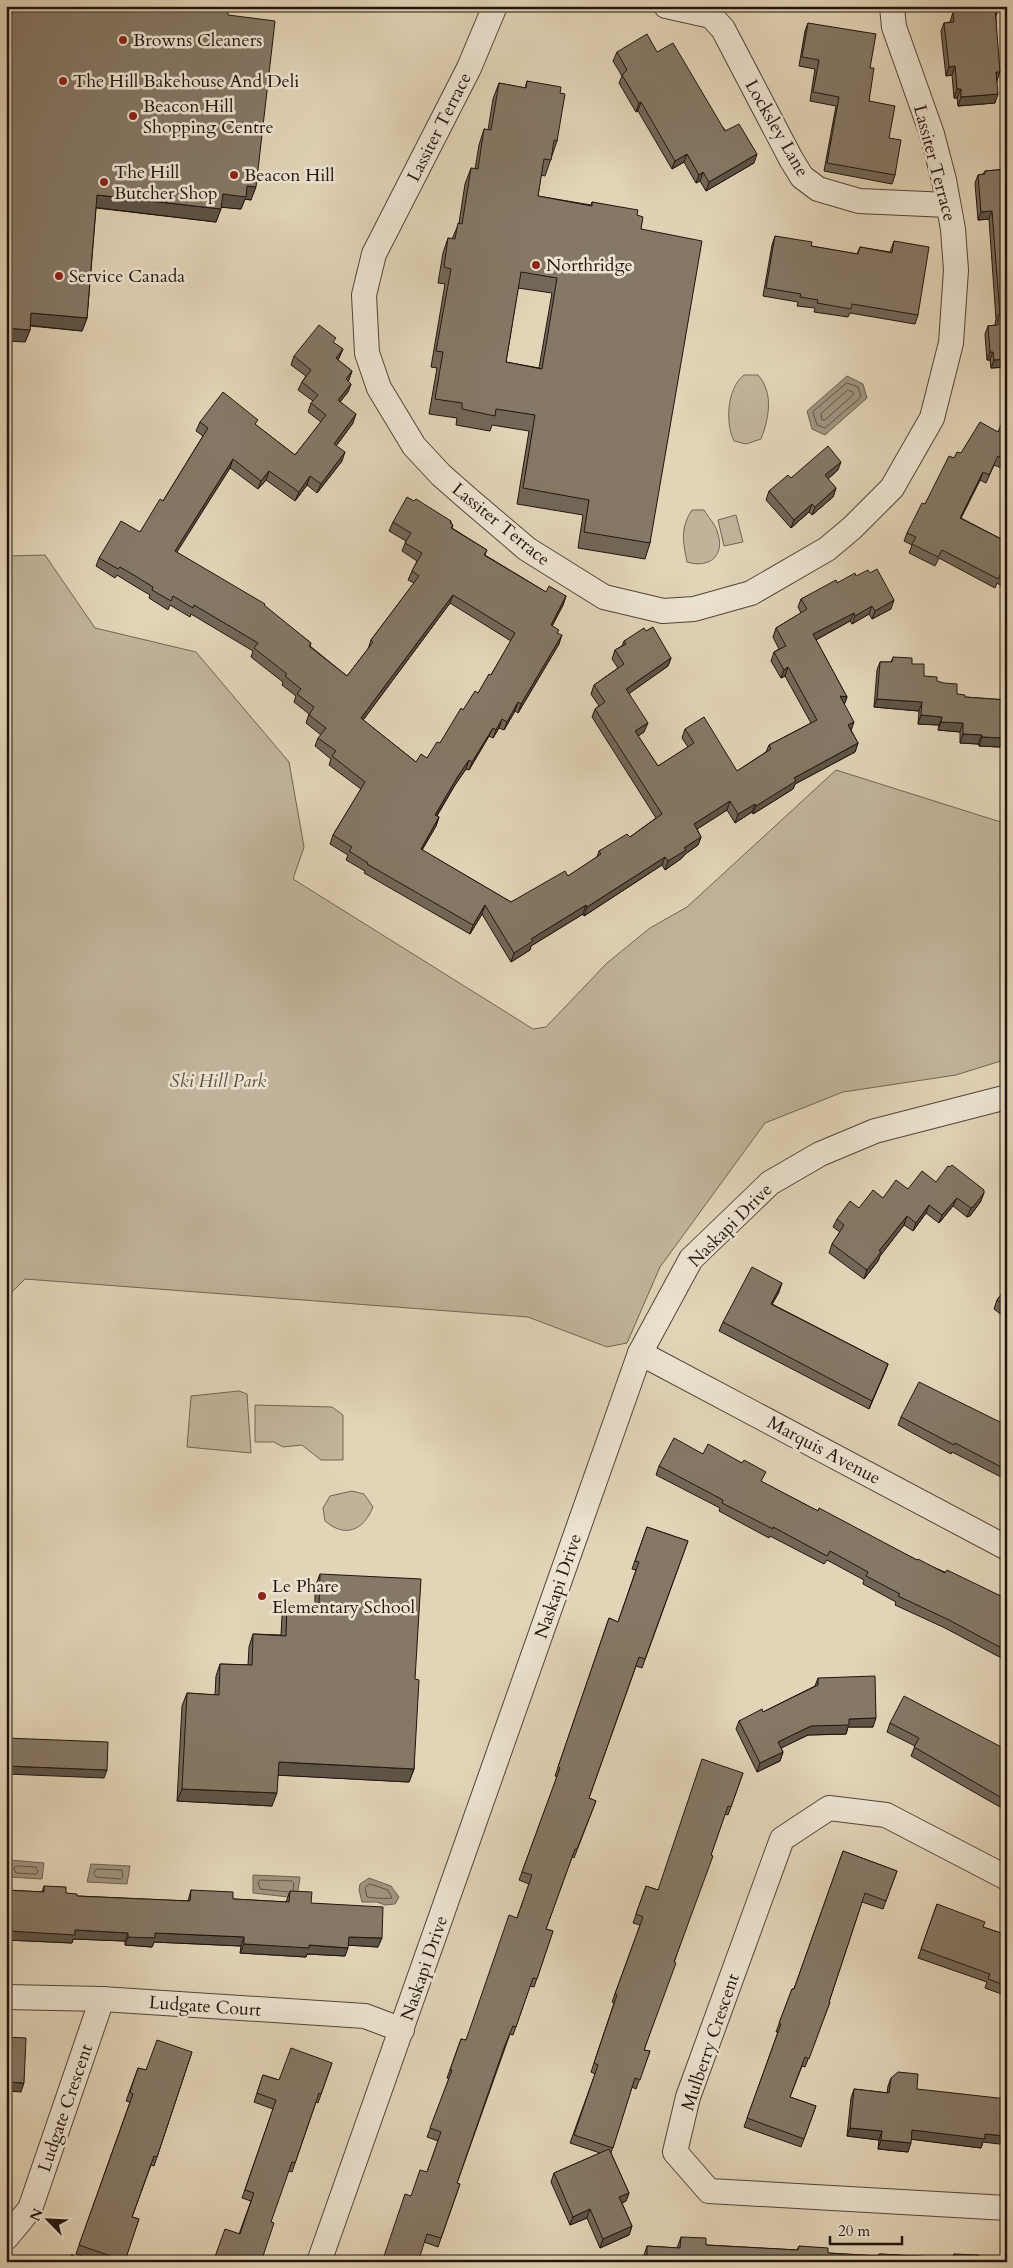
<svg xmlns="http://www.w3.org/2000/svg" width="1013" height="2268" font-family="Cardo,serif">
<style>
.green{fill:#c1b39a;stroke:#716454}
.water{fill:#a0937e;stroke:#6d6052}
.lines{fill:none;stroke-linecap:round;stroke-linejoin:round}
.shore{stroke:#605446;stroke-width:1}
.street-casing{stroke:#514439;stroke-width:26}
.street{stroke:#ece3d0;stroke-width:24}
.wall{fill:#726758;stroke:#21140f;fill-rule:evenodd}
.shaded-wall{fill:#5d5447;stroke:#21140f}
.building{fill:#857866;stroke:#21140f;fill-rule:evenodd}
.poi-dot{fill:#8f2418;stroke:#ece3d0;stroke-width:2}
.labels{text-anchor:middle;stroke-width:5;stroke-linejoin:round;paint-order:stroke}
.poi-label{font-size:18px;fill:#21140f;stroke:#ece3d0;text-anchor:start}
.street-label{font-size:18px;fill:#21140f;stroke:#ece3d0}
.park-label{font-size:18px;font-style:italic;fill:#594c40;stroke:#ece3d0}
</style>
<rect width="100%" height="100%" fill="#e2d4b7"/>
<filter id="stains"><feTurbulence type="fractalNoise" baseFrequency=".004" numOctaves="4"/><feColorMatrix values="0 0 0 0 .2 0 0 0 0 .09 0 0 0 0 .02 0 0 0 .5 -.17"/></filter>
<radialGradient id="worn" r=".72"><stop offset=".6" stop-color="#630" stop-opacity="0"/><stop offset="1" stop-color="#630" stop-opacity=".3"/></radialGradient>
<g class="green">
<path d="M744,375H758C774,393 769,418 761,439L746,444L734,441C725,423 727,388 744,375Z"/>
<path d="M692,510H704C708,517 715,524 717,531C726,555 710,569 687,562C683,542 680,528 692,510Z"/>
<path d="M736,515L743,542L724,546L718,520Z"/>
<path d="M45,555L95,628L196,652L289,762L304,847L293,879L533,1029L546,1027L607,963L650,928L687,907L836,770L1007,824V1059L956,1075L843,1092L765,1123L660,1267L627,1343L607,1347L528,1317L25,1279L6,1298V556Z"/>
<path d="M239,1391L247,1394L251,1453L187,1447L191,1396Z"/>
<path d="M255,1405L332,1407L343,1415V1460H321L302,1445L283,1447L274,1442H255Z"/>
<path d="M352,1491L364,1494L373,1507C363,1531 345,1538 325,1521L323,1508L330,1496Z"/>
</g>
<g class="water">
<path d="M847,376L863,384L867,398L825,435L812,429L807,411Z"/>
<path d="M10,1860L44,1863L42,1879L8,1877Z"/>
<path d="M91,1864L130,1866L127,1884L87,1882Z"/>
<path d="M253,1875L300,1877L297,1898L253,1893Z"/>
<path d="M369,1878L391,1886L399,1897L395,1904L385,1905L377,1902H362L359,1890L360,1884Z"/>
</g>
<g class="lines">
<g class="shore">
<path d="M847,383L858,387L861,397L825,428L817,425L813,412Z"/>
<path d="M848,390L853,392V395L825,420H822L821,414Z"/>
<path d="M17,1866L36,1867L38,1872L36,1874L16,1873L14,1868Z"/>
<path d="M97,1869L122,1870L123,1877L121,1879L96,1877L94,1874Z"/>
<path d="M370,1884L388,1890L392,1898C389,1899 370,1898 367,1897L365,1888Z"/>
<path d="M288,1892L260,1889L258,1882L260,1880L292,1881L294,1883L293,1890"/>
</g>
<defs>
<g id="street">
<path d="M495,6L469,68L374,254L364,295L367,353L379,388L414,446L441,475L466,497L527,549L604,597L663,611L694,609L751,593L827,549L852,528L892,488L932,418L951,343L956,270L953,229L944,180L932,134L894,27L892,6"/>
<path d="M666,6L711,16L723,29L791,159L802,177L818,189L859,201L948,205"/>
<path d="M640,1353L1007,1548"/>
<path d="M1007,1878L886,1815L829,1808L782,1839L688,2097L675,2152L709,2191L1007,2208"/>
<path d="M6,1997L102,1999L365,2016L402,2030"/>
<path d="M6,2238L30,2209L102,1999"/>
<path d="M319,2262L640,1353L691,1259L770,1183L820,1154L875,1131L1007,1097"/>
</g>
</defs>
<use href="#street" class="street-casing"/>
<use href="#street" class="street"/>
</g>
<g class="wall">
<path d="M22,6H180L228,15L251,200L245,199L241,209L221,207L216,222L96,208L87,318L82,331L30,326V330L25,342Z"/>
<path d="M958,6H998L999,8L996,16L997,81L995,103L958,106L957,98H954L952,75L946,76L941,31L944,23L950,22L953,12H958Z"/>
<path d="M808,23L870,68L869,101L889,138L895,175L892,184L824,171L836,106L810,101L815,69L799,66L805,31Z"/>
<path d="M617,52H657L754,163L706,191L700,181L696,183L684,162L672,169L638,111L636,112L619,83L622,76L613,61Z"/>
<path d="M527,81L560,93L557,141L545,176L541,175L538,196L591,205L592,202L637,215L641,229L650,543L645,559L578,548L583,515L517,504L529,431L492,425L490,431L456,425L457,418L429,414L437,368L431,367L445,284L438,283L443,253L448,238L452,239L459,223L465,184L471,168L475,169L479,145L484,129L488,130L493,99L499,83L525,88ZM518,288L552,293L539,368L506,362Z"/>
<path d="M1007,169V367L991,368L990,360H987L985,334L988,326L995,325L996,319L989,219L978,220L975,183L978,175L983,174L985,171Z"/>
<path d="M775,236L811,246L857,254L860,247L890,252L894,241L918,315L915,324L850,313L848,317L814,312L815,308L797,306L798,302L763,296L772,245Z"/>
<path d="M334,343L343,349L338,360L352,371L348,381L351,384L348,392L340,402L353,423L336,446L342,461L317,493L307,485L295,501L266,480L258,489L230,468L176,552L264,606L311,643L310,646L347,676L368,649L371,640L414,583L408,580L412,571L417,561L402,551L406,541L389,531L393,522L451,521V523L453,525L452,528L487,550L485,555L546,592L566,596L563,605L552,626L558,633L559,644L518,713L515,711L504,730L499,728L493,738L489,736L469,770L466,769L455,785L437,816L439,817L436,826L422,850L511,902L568,876L597,857L599,851L630,837L656,818L592,717L595,709L599,706L591,694L594,685L618,668L612,659L615,650L622,646L624,641L646,631L671,658L668,666L629,693L644,732L638,736L658,766L688,747L682,738L685,729L737,771L766,752L769,745L811,723L785,676L781,678L771,661L774,652L779,649L773,637L776,628L801,613L798,607L801,599L837,583L856,576L891,609L872,619L869,614L852,624L850,621L816,640L847,697L844,705L851,730L858,743L855,752L795,784L793,789L753,814L752,812L735,823L727,810L697,829L701,837L698,845L684,855L682,858L665,870L662,865L584,916L583,914L531,946L530,950L511,962L482,914L470,934L364,873L365,871L346,860L348,855L330,844L333,835L361,789L329,765L331,759L315,746L318,738L321,735L306,723L309,714L294,702L296,696L282,685L283,682L251,657L253,651L191,614L190,617L170,605L168,610L149,598L150,595L133,585L117,575L115,578L96,566L99,558L140,532L163,501L203,436L196,431L200,422L256,425L295,455L321,422L308,412L311,403L313,401L298,390L302,382L306,376L291,365L294,356ZM450,603L511,641L491,675L478,693L463,710L440,743L427,758L416,762L363,720Z"/>
<path d="M1007,428V470L994,465L986,483L980,480L961,518L1007,542V589L997,583L995,588L939,558L935,566L909,553L912,545L904,541L907,533L954,458L998,432Z"/>
<path d="M838,470L828,479L836,488L833,497L812,515L809,512L791,528L766,500L769,491L791,478Z"/>
<path d="M893,657L912,664L924,676L937,681L957,694L965,697L1007,700V726L1004,725L1003,738L1000,747L979,746L978,744L960,743V732L938,730L939,725L918,724L919,711L874,707L877,670L880,662H891Z"/>
<path d="M936,1182L981,1201L970,1216L967,1217L953,1206L939,1223L926,1213L913,1231L904,1225L880,1256L878,1261L864,1279L829,1253L832,1244L840,1232L833,1227L837,1219L859,1208L883,1198L908,1189Z"/>
<path d="M1007,1287V1319L994,1309L997,1300Z"/>
<path d="M779,1292L772,1304L888,1364L869,1409L719,1331L723,1322Z"/>
<path d="M901,1417L1001,1425L1007,1428V1480L952,1452L951,1454L898,1425Z"/>
<path d="M703,1454L742,1463L762,1482L818,1511L917,1560L1007,1599V1661L945,1628L895,1605L896,1602L863,1584L864,1580L827,1560L824,1564L770,1536L769,1538L719,1511L720,1508L656,1475L659,1466Z"/>
<path d="M647,1527L688,1541L642,1668L636,1666L589,1798L596,1801L574,1858L572,1857L546,1929L553,1931L534,1987L530,1986L513,2035L510,2034L457,2183L460,2184L438,2247L424,2242L411,2196L427,2172L438,2141L427,2137L449,2079L447,2078L461,2039L466,2040L517,1918L529,1884L519,1880L557,1777L555,1776L609,1618L618,1622L636,1570L632,1569Z"/>
<path d="M320,1574L415,1679L414,1769L409,1782L278,1775L272,1806L177,1801L182,1706L187,1693L215,1695L216,1676L220,1664L248,1665L249,1647L253,1634L281,1635L282,1616L287,1604L315,1605V1587Z"/>
<path d="M818,1678L873,1727H848L846,1734L808,1735L781,1748L783,1752L780,1761L757,1772L736,1729L739,1721L763,1712L815,1686Z"/>
<path d="M890,1723L1007,1750V1811L911,1756L915,1746L887,1732Z"/>
<path d="M743,1773L728,1815L725,1814L644,2050L650,2051L636,2089L632,2087L611,2153L629,2193L626,2201L622,2203L632,2226L629,2235L600,2248L587,2218L570,2225L551,2182L554,2173L600,2153L570,2143L595,2074L591,2072L614,2003L612,2002L640,1925L633,1923L646,1886L658,1890Z"/>
<path d="M843,1851L897,1871L883,1909L862,1902L829,2002H830L805,2067L802,2066L790,2097L816,2106L801,2147L744,2127L778,2032H776L792,1989H794Z"/>
<path d="M44,1886L66,1893L77,1896L188,1901L191,1890L233,1899L286,1902L290,1891L311,1903L378,1947L348,1945L345,1956L307,1954L306,1957L240,1953L241,1946L154,1942L152,1947L125,1945V1941L73,1939L72,1943L6,1940V1890L42,1892Z"/>
<path d="M937,1904L983,1927L1007,1935V1996L985,1988L987,1982L918,1958Z"/>
<path d="M192,2052L154,2166L151,2165L132,2217L139,2219L124,2262H98L76,2254L130,2102L126,2101L138,2068L146,2070Z"/>
<path d="M332,2063L318,2103L316,2102L292,2172L289,2171L239,2234L251,2201L242,2198L273,2109L254,2102L263,2075L279,2080Z"/>
<path d="M891,2078L917,2089L983,2142L981,2148L911,2139L908,2152L878,2149L879,2140L847,2136L851,2098L854,2089L887,2093L888,2086Z"/>
<path d="M681,2237L706,2245L797,2250L799,2246L828,2253L878,2256L879,2254L953,2258L954,2254L979,2259L1007,2262H644V2255L647,2246L677,2248Z"/>
</g>
<g class="shaded-wall">
<path d="M995,8H999L995,17Z"/>
<path d="M955,66L952,75L946,76L949,67Z"/>
<path d="M996,72H1000L997,81Z"/>
<path d="M957,89H961L957,98H954Z"/>
<path d="M998,94L995,103L958,106L961,97Z"/>
<path d="M641,102L638,111L636,112L639,103Z"/>
<path d="M687,154L684,162L672,169L675,161Z"/>
<path d="M757,154L754,163L706,191L709,182Z"/>
<path d="M703,172L700,181L696,183L699,175Z"/>
<path d="M247,186L256,187L251,200L245,199L241,209L219,207L223,194Z"/>
<path d="M97,195L221,209L216,222L92,207Z"/>
<path d="M992,211L989,219L978,220L981,212Z"/>
<path d="M31,313L87,318L82,331L27,325Z"/>
<path d="M6,328L30,330L25,342L6,341Z"/>
<path d="M343,349L339,358L333,366L336,358Z"/>
<path d="M990,352H993L990,360H987Z"/>
<path d="M1007,359V367L991,368L994,360Z"/>
<path d="M352,371L349,380L343,388L346,379Z"/>
<path d="M351,384L348,392L334,409L338,400Z"/>
<path d="M356,414L353,423L331,453L334,444Z"/>
<path d="M345,452L342,461L317,493L321,484Z"/>
<path d="M233,459L230,468L172,560L175,551Z"/>
<path d="M841,462L838,470L822,484L825,475Z"/>
<path d="M269,471L266,480L258,489L261,481Z"/>
<path d="M983,472L980,480L957,526L960,518Z"/>
<path d="M310,476L307,485L295,501L299,492Z"/>
<path d="M836,488L833,497L812,515L815,507Z"/>
<path d="M812,504L809,512L791,528L794,520Z"/>
<path d="M453,595L450,603L358,727L361,718Z"/>
<path d="M566,596L563,605L548,634L551,625Z"/>
<path d="M894,600L891,609L872,619L875,611Z"/>
<path d="M872,606L869,614L852,624L855,616Z"/>
<path d="M854,613L850,621L810,643L813,634Z"/>
<path d="M562,635L559,644L518,713L521,704Z"/>
<path d="M671,658L668,666L623,698L626,689Z"/>
<path d="M788,667L785,676L781,678L784,670Z"/>
<path d="M840,696L847,697L844,705Z"/>
<path d="M877,699L922,702L919,711L874,707Z"/>
<path d="M518,702L515,711L504,730L507,722Z"/>
<path d="M921,715L942,717L939,725L918,724Z"/>
<path d="M502,719L499,728L493,738L496,730Z"/>
<path d="M854,722L851,731L848,725Z"/>
<path d="M941,722L963,723L960,732L938,730Z"/>
<path d="M648,723L644,732L632,740L635,731Z"/>
<path d="M493,728L489,736L469,770L472,762Z"/>
<path d="M963,734L982,735L978,744L960,743Z"/>
<path d="M982,737L1003,738L1000,747L979,746Z"/>
<path d="M858,743L855,752L795,784L793,789L753,814L756,806L794,778Z"/>
<path d="M469,760L466,769L455,785L432,823L435,815L458,776Z"/>
<path d="M730,801L727,810L691,833L694,824Z"/>
<path d="M755,804L752,812L735,823L738,814Z"/>
<path d="M439,817L436,826L418,857L421,849Z"/>
<path d="M701,837L698,845L684,855L682,858L665,870L668,861L684,848Z"/>
<path d="M665,857L662,865L584,916L587,907Z"/>
<path d="M485,905L482,914L470,934L473,925Z"/>
<path d="M586,905L583,914L531,946L530,950L511,962L514,953L531,939Z"/>
<path d="M984,1193L981,1201L970,1216L967,1217L971,1208Z"/>
<path d="M957,1198L953,1206L939,1223L942,1215Z"/>
<path d="M929,1205L926,1213L913,1231L916,1223Z"/>
<path d="M907,1216L904,1225L880,1256L878,1261L864,1279L867,1270L879,1251Z"/>
<path d="M782,1283L779,1292L768,1312L771,1304Z"/>
<path d="M888,1364L885,1372L869,1409L872,1401Z"/>
<path d="M876,1718L873,1727H848L846,1734L808,1735L775,1751L778,1742L811,1726L849,1719Z"/>
<path d="M783,1752L780,1761L757,1772L760,1763Z"/>
<path d="M279,1762L414,1769L409,1782L274,1775Z"/>
<path d="M6,1766L107,1770L104,1778L6,1774Z"/>
<path d="M182,1789L277,1793L272,1806L177,1801Z"/>
<path d="M75,1930L128,1933L125,1941L73,1939L72,1943L6,1940V1935L8,1931Z"/>
<path d="M155,1933L244,1937L241,1946L154,1942L152,1947L125,1945L128,1937Z"/>
<path d="M349,1937L382,1938L378,1947L345,1945Z"/>
<path d="M244,1944L309,1945L348,1948L345,1956L307,1954L306,1957L240,1953Z"/>
<path d="M6,2082L24,2083L21,2092L6,2091Z"/>
<path d="M850,2128L882,2131L879,2140L847,2136Z"/>
<path d="M912,2130L985,2134L1007,2136V2145L983,2142L981,2148L909,2139Z"/>
<path d="M881,2140L911,2143L908,2152L878,2149Z"/>
<path d="M629,2193L626,2201L616,2206L619,2197Z"/>
<path d="M590,2209L587,2218L570,2225L573,2217Z"/>
<path d="M632,2226L629,2235L600,2248L603,2239Z"/>
</g>
<g class="building">
<path d="M25,6H180L228,12V15L275,21L256,187L247,186L246,197L223,194L221,209L97,195L87,318L31,313L30,330L6,328V11L25,12Z"/>
<path d="M962,6H998L999,8H995L1000,72H996L998,94L961,97V89H957L955,66L949,67L944,23L954,22L953,12L962,11Z"/>
<path d="M808,23L876,34L870,68H874L869,101L895,106L889,138L901,140L895,175L827,163L839,97L813,92L819,60L802,57Z"/>
<path d="M647,34L657,52L673,43L725,131L739,124L757,154L709,182L703,172L699,175L687,154L675,161L641,102L639,103L622,75L627,70L617,52Z"/>
<path d="M527,81L561,87L560,93L565,94L557,141L554,140L551,160L544,159L538,196L592,206V202L638,210L637,215L643,217L641,229L702,241L650,543L584,532L589,500L523,488L535,415L496,409L495,416L462,409V403L435,399L443,352L436,351L451,269L444,267L448,238L455,239L458,223L462,224L471,168L478,169L484,129L491,130L499,83L526,88ZM521,272L557,278L542,369L506,362Z"/>
<path d="M1007,169V359L994,360L993,352H990L988,326L998,325V315H1000L992,211L981,212L978,175L985,174V171Z"/>
<path d="M775,236L812,242L811,246L858,254L860,247L892,253L894,241L929,247L918,315L852,304L851,309L817,303L818,300L800,297L801,294L766,288Z"/>
<path d="M319,325L336,338L333,342L343,349L336,358L352,371L346,379L351,384L338,400L356,414L334,444L345,452L321,484L310,476L299,492L269,471L261,481L233,459L175,551L265,604L264,605L311,643L309,646L347,676L373,642L371,640L419,576L412,571L422,553L405,543L411,533L393,522L407,497L414,501L416,499L451,521L450,523L453,525L451,528L487,550L484,555L546,592L549,586L566,596L551,625L559,630L557,633L562,635L521,704L518,702L507,722L502,719L496,730L493,728L472,762L469,760L458,776L435,815L439,817L421,849L511,902L565,871L568,876L601,854L599,851L627,834L630,837L662,814L595,709L605,702L594,685L624,664L615,650L626,644L624,641L644,628L646,631L653,627L671,658L626,689L648,723L635,731L658,766L694,743L685,729L704,717L737,771L771,749L769,745L817,720L788,667L784,670L774,652L786,646L776,628L807,609L801,599L836,580L837,583L855,573L856,576L868,570L870,573L877,569L894,600L875,611L872,606L855,616L854,613L813,634L847,697L840,696L854,722L848,725L858,743L794,778L796,781L756,806L755,804L738,814L730,801L694,824L701,837L684,848L686,850L668,861L665,857L587,907L586,905L531,939L533,941L514,953L485,905L473,925L367,864L368,863L349,851L352,847L333,835L365,782L332,756L336,751L318,738L326,728L309,715L314,707L297,694L301,689L285,676L287,674L254,648L258,643L194,605L193,608L173,596L171,601L152,590L153,587L137,577L120,567L118,569L99,558L121,521L140,532L160,499L163,501L208,428L200,422L223,392L258,420L255,424L295,455L326,415L311,403L318,395L302,382L311,370L294,356ZM453,595L515,633L491,675L489,674L478,693L475,691L463,710L461,708L440,743L437,742L427,758L421,754L416,762L361,718Z"/>
<path d="M980,422L998,432L1001,425L1007,428V460L998,456L989,475L983,472L960,518L1007,542V578L1000,575L998,579L942,550L938,557L912,544L916,537L907,533L922,503L925,504L949,456L954,458L957,452L961,453Z"/>
<path d="M828,446L841,462L825,475L836,488L815,507L812,504L794,520L769,491L788,475L791,478Z"/>
<path d="M893,657L912,658V664H924V676L937,677V681L944,683L957,684V694L965,695V697L1007,700V716L1005,715L1003,738L982,737V735L963,734V723L941,722L942,717L921,715L922,702L877,699L880,662H892Z"/>
<path d="M952,1165L984,1190V1193L973,1207L971,1208L957,1198L942,1215L929,1205L916,1223L907,1216L879,1251L881,1252L867,1270L832,1244L844,1225L837,1219L850,1201L859,1208L873,1190L883,1198L896,1180L908,1189L922,1171L936,1182L948,1166L950,1167Z"/>
<path d="M752,1267L782,1283L771,1304L888,1364L872,1401L723,1322Z"/>
<path d="M1007,1287V1308L997,1300Z"/>
<path d="M919,1382L1002,1423L1001,1425L1007,1428V1470L955,1443L954,1445L901,1417Z"/>
<path d="M674,1438L703,1454L708,1444L742,1463L744,1460L766,1472L761,1481L818,1511L819,1508L917,1560L918,1559L945,1573L947,1570L1007,1599V1651L949,1620L898,1596L900,1594L866,1576L868,1572L830,1551L827,1556L773,1527V1529L722,1503L723,1500L659,1466Z"/>
<path d="M647,1527L688,1541L645,1659L639,1657L589,1798L596,1801L577,1849H575L546,1929L553,1931L537,1979L533,1978L516,2027L513,2026L505,2045L457,2183L460,2184L441,2238L427,2234L418,2262H382L405,2194L411,2196L420,2170L427,2172L441,2132L430,2128L452,2070H450L461,2039L466,2040L509,1915L517,1918L532,1875L522,1872L560,1768L558,1767L609,1618L618,1622L639,1562L635,1561Z"/>
<path d="M320,1574L421,1579L415,1679L419,1680L414,1769L279,1762L277,1793L182,1789L187,1693L219,1695L220,1664L252,1665L253,1634L286,1636L287,1604L319,1605Z"/>
<path d="M875,1676L876,1718L849,1719V1725L811,1726L778,1742L783,1752L760,1763L739,1721L762,1709L763,1712L818,1685V1678Z"/>
<path d="M904,1696L1007,1750V1801L914,1747L919,1738L890,1723Z"/>
<path d="M6,1738L108,1742L107,1770L6,1766Z"/>
<path d="M702,1759L743,1773L731,1807L728,1806L711,1855L713,1856L674,1962L676,1963L644,2050L650,2051L640,2080L635,2078L613,2148L574,2135L598,2065L594,2063L617,1995L615,1994L643,1917L636,1914L646,1886L658,1890Z"/>
<path d="M843,1851L897,1871L886,1901L865,1893L829,2002H830L809,2059L805,2057L790,2097L816,2106L804,2139L747,2118L781,2024L779,2023L792,1989H794Z"/>
<path d="M44,1886L66,1887V1893L77,1894V1896L190,1901L191,1890L233,1892V1899L289,1902L290,1891L312,1892L311,1903L383,1907L382,1938L349,1937L348,1948L309,1945V1948L244,1944V1937L155,1933V1938L128,1937V1933L75,1930V1935L8,1931V1924H6V1890L44,1892Z"/>
<path d="M937,1904L985,1922L983,1927L1007,1935V1986L988,1979L990,1974L921,1949Z"/>
<path d="M6,2037L26,2038L24,2083L6,2082Z"/>
<path d="M157,2040L192,2052L157,2157L154,2156L132,2217L139,2219L125,2261L79,2245L133,2094L130,2092L138,2068L146,2070Z"/>
<path d="M291,2048L332,2063L321,2094L319,2093L295,2163L292,2162L271,2222L274,2223L261,2262H213L225,2229L240,2234L254,2193L245,2190L276,2100L257,2093L263,2075L279,2080Z"/>
<path d="M898,2072L918,2074L917,2089L1007,2099V2136L985,2134V2139L912,2130L911,2143L881,2140L882,2131L850,2128L854,2089L889,2093L891,2078Z"/>
<path d="M609,2149L629,2193L619,2197L632,2226L603,2239L590,2209L573,2217L554,2173Z"/>
<path d="M681,2237L706,2238V2245L798,2250L799,2246L828,2248V2253L879,2256V2254L954,2258V2254L979,2255V2259L1007,2260V2262H647V2246L680,2248Z"/>
<path d="M72,2254L80,2262H64Z"/>
</g>
<g class="poi-dot">
<circle cx="123" cy="40" r="5"/>
<circle cx="63" cy="81" r="5"/>
<circle cx="133" cy="116" r="5"/>
<circle cx="234" cy="175" r="5"/>
<circle cx="104" cy="182" r="5"/>
<circle cx="536" cy="265" r="5"/>
<circle cx="59" cy="276" r="5"/>
<circle cx="262" cy="1596" r="5"/>
</g>
<g class="labels">
<g class="poi-label">
<text x="133" y="46">Browns Cleaners</text>
<text x="73" y="87">The Hill Bakehouse And Deli</text>
<text x="143" y="112">Beacon Hill<tspan x="143" dy="21">Shopping Centre</tspan></text>
<text x="114" y="178">The Hill<tspan x="114" dy="21">Butcher Shop</tspan></text>
<text x="244" y="181">Beacon Hill</text>
<text x="546" y="271">Northridge</text>
<text x="69" y="282">Service Canada</text>
<text x="272" y="1592">Le Phare<tspan x="272" dy="21">Elementary School</tspan></text>
</g>
<g class="street-label">
<text transform="translate(439 127) rotate(-63)" y="6">Lassiter Terrace</text>
<text transform="translate(777 128) rotate(60)" y="6">Locksley Lane</text>
<text transform="translate(935 163) rotate(75)" y="6">Lassiter Terrace</text>
<text transform="translate(501 524) rotate(39)" y="6">Lassiter Terrace</text>
<text transform="translate(730 1225) rotate(-45)" y="6">Naskapi Drive</text>
<text transform="translate(824 1450) rotate(28)" y="6">Marquis Avenue</text>
<text transform="translate(558 1586) rotate(-71)" y="6">Naskapi Drive</text>
<text transform="translate(424 1968) rotate(-71)" y="6">Naskapi Drive</text>
<text transform="translate(205 2006) rotate(4)" y="6">Ludgate Court</text>
<text transform="translate(710 2042) rotate(-71)" y="6">Mulberry Crescent</text>
<text transform="translate(65 2108) rotate(-71)" y="6">Ludgate Crescent</text>
</g>
<g class="park-label">
<text x="218" y="1087">Ski Hill Park</text>
</g>
</g>
<rect width="1013" height="2268" fill="none" stroke="#e2d4b7" stroke-width="25"/>
<rect x="8" y="8" width="998" height="2253" fill="none" stroke="#21140f" stroke-width="2.5"/>
<rect x="12" y="12" width="988" height="2243" fill="none" stroke="#21140f"/>
<g transform="translate(48 2220) rotate(294)" stroke="#ece3d0" stroke-width="4" paint-order="stroke">
<path d="M0-4L9 19L0 12L-9 19Z" fill="#21140f"/>
<text y="-8" font-size="14" font-weight="bold" text-anchor="middle" fill="#21140f">N</text>
</g>
<path d="M830 2236v8h72v-8" fill="none" stroke="#21140f" stroke-width="2.5"/>
<text x="838" y="2236" font-size="15" fill="#21140f" stroke="#ece3d0" stroke-width="4" paint-order="stroke">20 m</text>
<rect width="100%" height="100%" filter="url(#stains)"/>
<rect width="100%" height="100%" fill="url(#worn)"/>
</svg>
